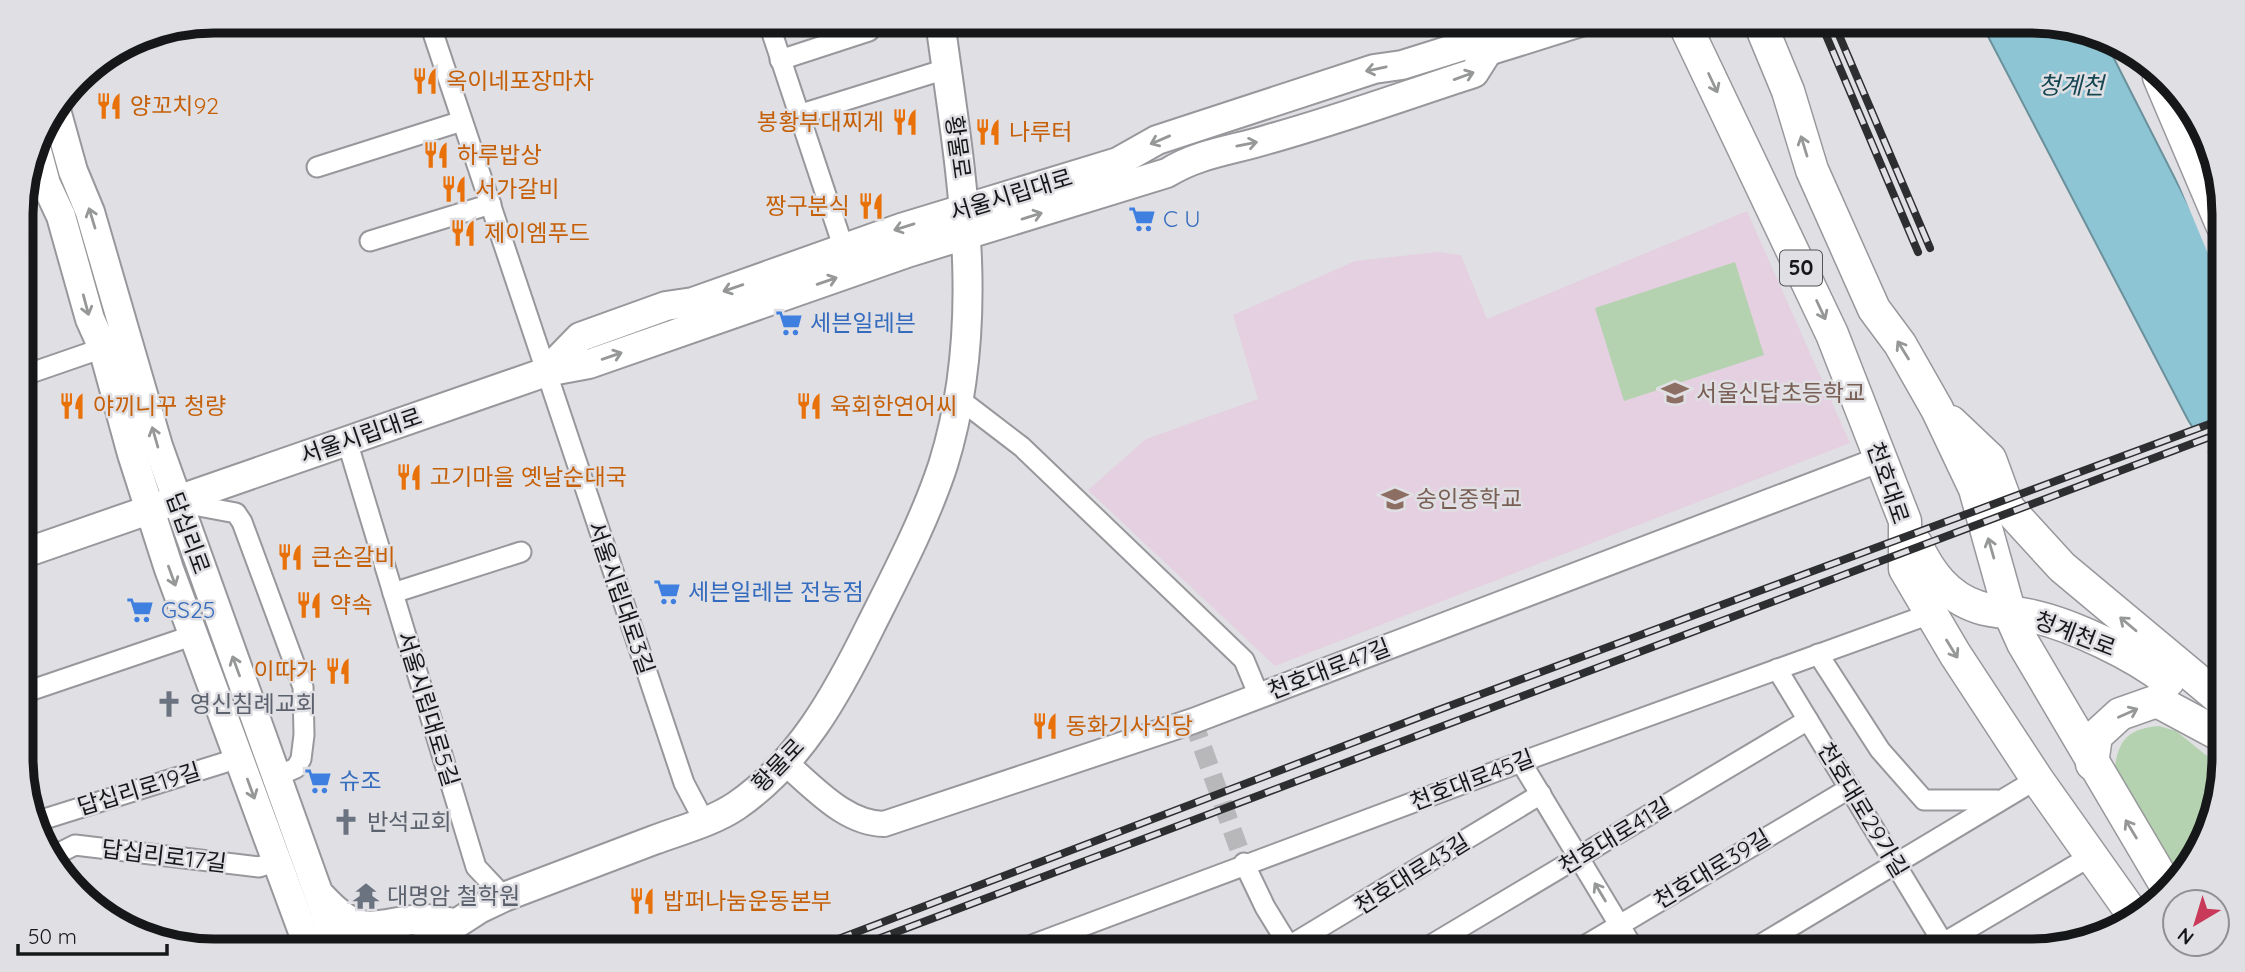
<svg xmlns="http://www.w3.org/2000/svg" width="2245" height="972" font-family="Quicksand,'Noto Sans KR',sans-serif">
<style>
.education{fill:#e4d0e0}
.green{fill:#b4d2af}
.water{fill:#8ec5d5;stroke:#6a919c;stroke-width:2}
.pier{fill:#e0e0e4}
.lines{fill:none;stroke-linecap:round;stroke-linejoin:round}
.minor-tunnel{stroke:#b8b8bb;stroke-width:19;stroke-dasharray:19 10;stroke-linecap:butt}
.minor-casing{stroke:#98989c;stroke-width:23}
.tertiary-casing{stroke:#98989c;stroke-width:28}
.secondary-casing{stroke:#98989c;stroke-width:32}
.primary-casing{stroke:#98989c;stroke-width:35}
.trunk-casing{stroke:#98989c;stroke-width:35}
.minor{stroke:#fff;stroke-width:19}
.tertiary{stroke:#fff;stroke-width:24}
.secondary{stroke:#fff;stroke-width:28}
.primary{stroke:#fff;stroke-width:32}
.trunk{stroke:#fff;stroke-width:32}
.rail-casing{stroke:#2d2e2f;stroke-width:8}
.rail{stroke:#e0e0e4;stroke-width:5;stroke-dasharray:16;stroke-linecap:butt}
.oneway{stroke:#969797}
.labels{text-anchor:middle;stroke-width:5;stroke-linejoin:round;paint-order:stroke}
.shield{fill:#e0e0e4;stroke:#535355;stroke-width:2}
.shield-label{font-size:21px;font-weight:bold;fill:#161718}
.food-label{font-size:23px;fill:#c56008;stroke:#e0e0e4;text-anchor:start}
.street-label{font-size:23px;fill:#161718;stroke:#e0e0e4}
.shop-label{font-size:23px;fill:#366cbe;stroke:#e0e0e4;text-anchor:start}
.education-label{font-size:23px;fill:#785e54;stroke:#e0e0e4;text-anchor:start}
.worship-label{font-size:23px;fill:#5b616d;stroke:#e0e0e4;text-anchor:start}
.water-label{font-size:24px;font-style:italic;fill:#154652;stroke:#e0e0e4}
.rim{fill:none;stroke:#161718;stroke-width:9}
</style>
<rect width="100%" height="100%" fill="#e0e0e4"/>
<path class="education" d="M1747,211L1850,443L1275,666L1088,490L1146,439L1258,399L1233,315L1355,261L1438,252L1461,255L1487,319Z"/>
<g class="green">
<path d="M1735,262L1764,355L1624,401L1595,308Z"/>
<path d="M2159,726L2176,731L2222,768L2209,831L2177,874L2114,772C2118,740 2127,729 2159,726Z"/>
</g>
<path class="water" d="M1980,21H2031L2102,35L2223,273V475L2188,420Z"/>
<g class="pier">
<path d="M2165,151L2223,265V288L2222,287Z"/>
<path d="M2223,415V446L2205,453L2189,428Z"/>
</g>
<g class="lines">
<path class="minor-tunnel" d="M1193,721L1244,863"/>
<defs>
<g id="minor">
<path d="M429,21L684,783L704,821"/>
<path d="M768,21L844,249"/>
<path d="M780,60L869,31"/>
<path d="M798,115L946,69"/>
<path d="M317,167L462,121"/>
<path d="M370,241L491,204"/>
<path d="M22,376L103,348"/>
<path d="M958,398L1022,447L1244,660L1259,696"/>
<path d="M347,441L476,867L504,897"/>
<path d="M177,502L236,513L242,522L303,687L304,735L301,759L296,768L275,777"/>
<path d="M393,593L521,552"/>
<path d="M1818,654L1880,750L1924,800H1997"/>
<path d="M1777,669L1948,951"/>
<path d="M23,693L194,635"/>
<path d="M1521,762L1635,951"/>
<path d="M38,821L239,758"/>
<path d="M53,856L75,845L259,867L277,861"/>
<path d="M1244,863L1265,907L1292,951"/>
<path d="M1016,951L1521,762L1930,614"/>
<path d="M1281,951L1541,794"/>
<path d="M1421,951L1808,720"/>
<path d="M1576,951L1850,788"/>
<path d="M1750,951L2037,779"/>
<path d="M1930,951L2091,856"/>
</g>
<path id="tertiary" d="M785,763C814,787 844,823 884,824L1193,721L1881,459"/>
<g id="secondary">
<path d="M56,110L73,171L90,212L158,446L339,951"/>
<path d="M36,147L46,184L61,216L90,319L103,348L132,454L169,569L310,951"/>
<path d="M546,372L580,337L666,306L693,302L901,228L1118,162L1157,140L1374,69L1402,65L1466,45L1488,51L1584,21"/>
<path d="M22,554L546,372L589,364L910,252L1167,173C1199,153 1234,150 1269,139C1338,120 1406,95 1474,73L1488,51"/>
<path d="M322,897C362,940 372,923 422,919C432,918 444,922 454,923"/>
<path d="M414,951L479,909L504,897C554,878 604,859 654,840C681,830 712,822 736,806C800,762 837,694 870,627C896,575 925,520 943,465C989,318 960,169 940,21"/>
</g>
<g id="primary">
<path d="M1683,21L1832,334L1905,521V569L1955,654L2037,779L2134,916"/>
<path d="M1759,21L1788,91L1812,170L1874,309L1900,344L1937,409L1975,489L2010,614L2023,643L2167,887"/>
<path d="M1951,422L1990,459L2008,508L2062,567L2219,698L2224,706"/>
<path d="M1916,544C1929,572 1947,597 1978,607C1996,613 2014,612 2032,616C2073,625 2135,655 2168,681"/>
<path d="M2092,764L2096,736L2120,714L2157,701L2224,737"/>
</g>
<path id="trunk" d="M2159,77L2222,225"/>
</defs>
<use href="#minor" class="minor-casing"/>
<use href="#tertiary" class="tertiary-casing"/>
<use href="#secondary" class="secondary-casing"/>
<use href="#primary" class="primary-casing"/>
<use href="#trunk" class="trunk-casing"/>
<use href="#minor" class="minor"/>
<use href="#tertiary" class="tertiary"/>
<use href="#secondary" class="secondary"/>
<use href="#primary" class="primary"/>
<use href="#trunk" class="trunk"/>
<defs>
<g id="rail">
<path d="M1820,21L1918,252"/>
<path d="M1833,21L1930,248"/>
<path d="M807,951L1433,712L2223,419"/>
<path d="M846,951L2223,432"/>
</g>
</defs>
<use href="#rail" class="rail-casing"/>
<use href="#rail" class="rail"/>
</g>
<defs><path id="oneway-shaft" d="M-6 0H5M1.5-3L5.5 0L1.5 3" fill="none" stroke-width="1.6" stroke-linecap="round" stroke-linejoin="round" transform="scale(1.75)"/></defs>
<g class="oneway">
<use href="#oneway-shaft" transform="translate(1376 69) rotate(168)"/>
<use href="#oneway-shaft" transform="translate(1464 76) rotate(-20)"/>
<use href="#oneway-shaft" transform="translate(1713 83) rotate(65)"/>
<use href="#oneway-shaft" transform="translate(1160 140) rotate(157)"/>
<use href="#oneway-shaft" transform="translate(1247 144) rotate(-11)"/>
<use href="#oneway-shaft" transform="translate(1804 146) rotate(-107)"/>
<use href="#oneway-shaft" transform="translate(1032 216) rotate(-17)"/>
<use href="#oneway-shaft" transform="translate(92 218) rotate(-107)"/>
<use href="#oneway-shaft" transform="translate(904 227) rotate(163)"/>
<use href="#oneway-shaft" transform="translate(827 281) rotate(-19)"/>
<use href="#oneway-shaft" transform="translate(733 288) rotate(161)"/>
<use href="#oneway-shaft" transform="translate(86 305) rotate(75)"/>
<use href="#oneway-shaft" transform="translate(1821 310) rotate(65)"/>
<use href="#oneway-shaft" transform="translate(1903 350) rotate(-122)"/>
<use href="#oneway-shaft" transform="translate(612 356) rotate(-19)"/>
<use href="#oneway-shaft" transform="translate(155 437) rotate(-106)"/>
<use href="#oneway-shaft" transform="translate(1991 548) rotate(-106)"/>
<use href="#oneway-shaft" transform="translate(172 576) rotate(70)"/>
<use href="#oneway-shaft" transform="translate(2128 624) rotate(-140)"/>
<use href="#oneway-shaft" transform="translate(1952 649) rotate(58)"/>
<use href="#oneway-shaft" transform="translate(236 666) rotate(-110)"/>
<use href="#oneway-shaft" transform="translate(2128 713) rotate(-24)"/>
<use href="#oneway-shaft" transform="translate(251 789) rotate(70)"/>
<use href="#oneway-shaft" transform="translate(2131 829) rotate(-121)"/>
<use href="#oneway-shaft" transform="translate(1600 892) rotate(-121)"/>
</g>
<defs>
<symbol id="restaurant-bare" viewBox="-9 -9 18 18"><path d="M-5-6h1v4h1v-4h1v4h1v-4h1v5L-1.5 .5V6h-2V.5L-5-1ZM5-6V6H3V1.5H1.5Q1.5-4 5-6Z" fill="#e8710a" stroke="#e0e0e4" stroke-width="2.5" paint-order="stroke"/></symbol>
<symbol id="supermarket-bare" viewBox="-9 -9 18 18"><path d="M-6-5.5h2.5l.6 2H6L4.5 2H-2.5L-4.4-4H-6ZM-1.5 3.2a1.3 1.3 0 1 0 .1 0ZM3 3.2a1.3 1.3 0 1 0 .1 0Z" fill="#3f7fe0" stroke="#e0e0e4" stroke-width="2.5" paint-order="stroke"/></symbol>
<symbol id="school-bare" viewBox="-9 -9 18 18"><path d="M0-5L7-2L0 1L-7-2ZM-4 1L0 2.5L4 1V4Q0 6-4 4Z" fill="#8d6e63" stroke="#e0e0e4" stroke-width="2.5" paint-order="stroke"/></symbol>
<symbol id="church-bare" viewBox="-9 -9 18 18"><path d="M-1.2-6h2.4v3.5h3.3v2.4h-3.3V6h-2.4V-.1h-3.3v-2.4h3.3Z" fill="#6b7280" stroke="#e0e0e4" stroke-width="2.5" paint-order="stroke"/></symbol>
<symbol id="temple-bare" viewBox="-9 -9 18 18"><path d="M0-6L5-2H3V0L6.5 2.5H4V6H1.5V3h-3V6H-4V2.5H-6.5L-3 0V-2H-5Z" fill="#6b7280" stroke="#e0e0e4" stroke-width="2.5" paint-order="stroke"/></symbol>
</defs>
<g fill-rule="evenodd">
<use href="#restaurant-bare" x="406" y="62" width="38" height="38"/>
<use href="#restaurant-bare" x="90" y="87" width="38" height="38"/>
<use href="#restaurant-bare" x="886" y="103" width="38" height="38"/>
<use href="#restaurant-bare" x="969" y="113" width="38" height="38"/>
<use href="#restaurant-bare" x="417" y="136" width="38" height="38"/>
<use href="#restaurant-bare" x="435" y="170" width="38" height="38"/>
<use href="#restaurant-bare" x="852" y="187" width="38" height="38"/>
<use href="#supermarket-bare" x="1123" y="200" width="38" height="38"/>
<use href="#restaurant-bare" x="444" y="214" width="38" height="38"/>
<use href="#supermarket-bare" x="770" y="304" width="38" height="38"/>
<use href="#school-bare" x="1656" y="374" width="38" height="38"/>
<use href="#restaurant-bare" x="53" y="387" width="38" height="38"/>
<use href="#restaurant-bare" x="790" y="387" width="38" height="38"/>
<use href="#restaurant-bare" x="390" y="458" width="38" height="38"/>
<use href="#school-bare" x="1376" y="480" width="38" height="38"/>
<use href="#restaurant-bare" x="271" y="538" width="38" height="38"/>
<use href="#supermarket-bare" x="648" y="573" width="38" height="38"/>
<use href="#restaurant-bare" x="290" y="586" width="38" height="38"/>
<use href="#supermarket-bare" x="121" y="591" width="38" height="38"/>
<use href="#restaurant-bare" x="319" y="652" width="38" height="38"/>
<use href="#church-bare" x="150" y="685" width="38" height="38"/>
<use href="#restaurant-bare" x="1026" y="707" width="38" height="38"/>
<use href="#supermarket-bare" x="299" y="762" width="38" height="38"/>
<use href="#church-bare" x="327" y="803" width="38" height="38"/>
<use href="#temple-bare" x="347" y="877" width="38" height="38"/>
<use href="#restaurant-bare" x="623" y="882" width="38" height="38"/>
</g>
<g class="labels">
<rect class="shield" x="1780" y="250.5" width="42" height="35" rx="5"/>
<g class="shield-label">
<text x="1801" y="275">50</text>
</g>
<g class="food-label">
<text x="446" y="89">옥이네포장마차</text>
<text x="130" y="114">양꼬치92</text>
<text x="884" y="130" text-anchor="end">봉황부대찌게</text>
<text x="1009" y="140">나루터</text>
<text x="457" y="163">하루밥상</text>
<text x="475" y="197">서가갈비</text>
<text x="850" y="214" text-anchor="end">짱구분식</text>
<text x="484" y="241">제이엠푸드</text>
<text x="93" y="414">야끼니꾸 청량</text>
<text x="830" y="414">육회한연어씨</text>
<text x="430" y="485">고기마을 옛날순대국</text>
<text x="311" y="565">큰손갈비</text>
<text x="330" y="613">약속</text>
<text x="317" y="679" text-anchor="end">이따가</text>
<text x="1066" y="734">동화기사식당</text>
<text x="663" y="909">밥퍼나눔운동본부</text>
</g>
<g class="street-label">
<text transform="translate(958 147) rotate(82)" y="8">황물로</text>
<text transform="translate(1011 195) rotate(-17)" y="8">서울시립대로</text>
<text transform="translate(361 436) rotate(-19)" y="8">서울시립대로</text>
<text transform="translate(1888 483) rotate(71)" y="8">천호대로</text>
<text transform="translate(188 533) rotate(70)" y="8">답십리로</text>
<text transform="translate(621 598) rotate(71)" y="8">서울시립대로3길</text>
<text transform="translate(2075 634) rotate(21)" y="8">청계천로</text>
<text transform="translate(1329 669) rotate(-21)" y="8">천호대로47길</text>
<text transform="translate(428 709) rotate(73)" y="8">서울시립대로5길</text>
<text transform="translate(778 765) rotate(-46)" y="8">황물로</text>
<text transform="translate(1472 780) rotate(-21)" y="8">천호대로45길</text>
<text transform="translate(139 789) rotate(-17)" y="8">답십리로19길</text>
<text transform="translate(1863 810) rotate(59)" y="8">천호대로29가길</text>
<text transform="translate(1615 836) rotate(-31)" y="8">천호대로41길</text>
<text transform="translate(164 856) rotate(7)" y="8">답십리로17길</text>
<text transform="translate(1712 869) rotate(-31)" y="8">천호대로39길</text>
<text transform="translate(1412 874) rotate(-32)" y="8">천호대로43길</text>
</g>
<g class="shop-label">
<text x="1163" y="227">C U</text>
<text x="810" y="331">세븐일레븐</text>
<text x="688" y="600">세븐일레븐 전농점</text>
<text x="161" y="618">GS25</text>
<text x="339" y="789">슈조</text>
</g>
<g class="education-label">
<text x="1696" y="401">서울신답초등학교</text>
<text x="1416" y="507">숭인중학교</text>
</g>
<g class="worship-label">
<text x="190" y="712">영신침례교회</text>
<text x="367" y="830">반석교회</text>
<text x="387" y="904">대명암 철학원</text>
</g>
<g class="water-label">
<text x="2071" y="94">청계천</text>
</g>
</g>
<path d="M0 0H2245V972H0ZM214 33H2031A181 181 0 0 1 2212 214V758A181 181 0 0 1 2031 939H214A181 181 0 0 1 33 758V214A181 181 0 0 1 214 33Z" fill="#e0e0e4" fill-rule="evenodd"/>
<path class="rim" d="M214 33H2031A181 181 0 0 1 2212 214V758A181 181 0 0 1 2031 939H214A181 181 0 0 1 33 758V214A181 181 0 0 1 214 33Z"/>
<g transform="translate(2196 923) rotate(218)"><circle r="33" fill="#e0e0e4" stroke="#8f9092" stroke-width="2"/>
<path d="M0-5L12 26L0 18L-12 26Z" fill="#c8395a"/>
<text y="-10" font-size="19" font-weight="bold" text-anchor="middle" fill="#161718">N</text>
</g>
<path d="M18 944v10h149v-10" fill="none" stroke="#161718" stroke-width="3.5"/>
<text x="28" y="944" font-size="21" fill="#161718" stroke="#e0e0e4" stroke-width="5" paint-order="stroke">50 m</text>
</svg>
